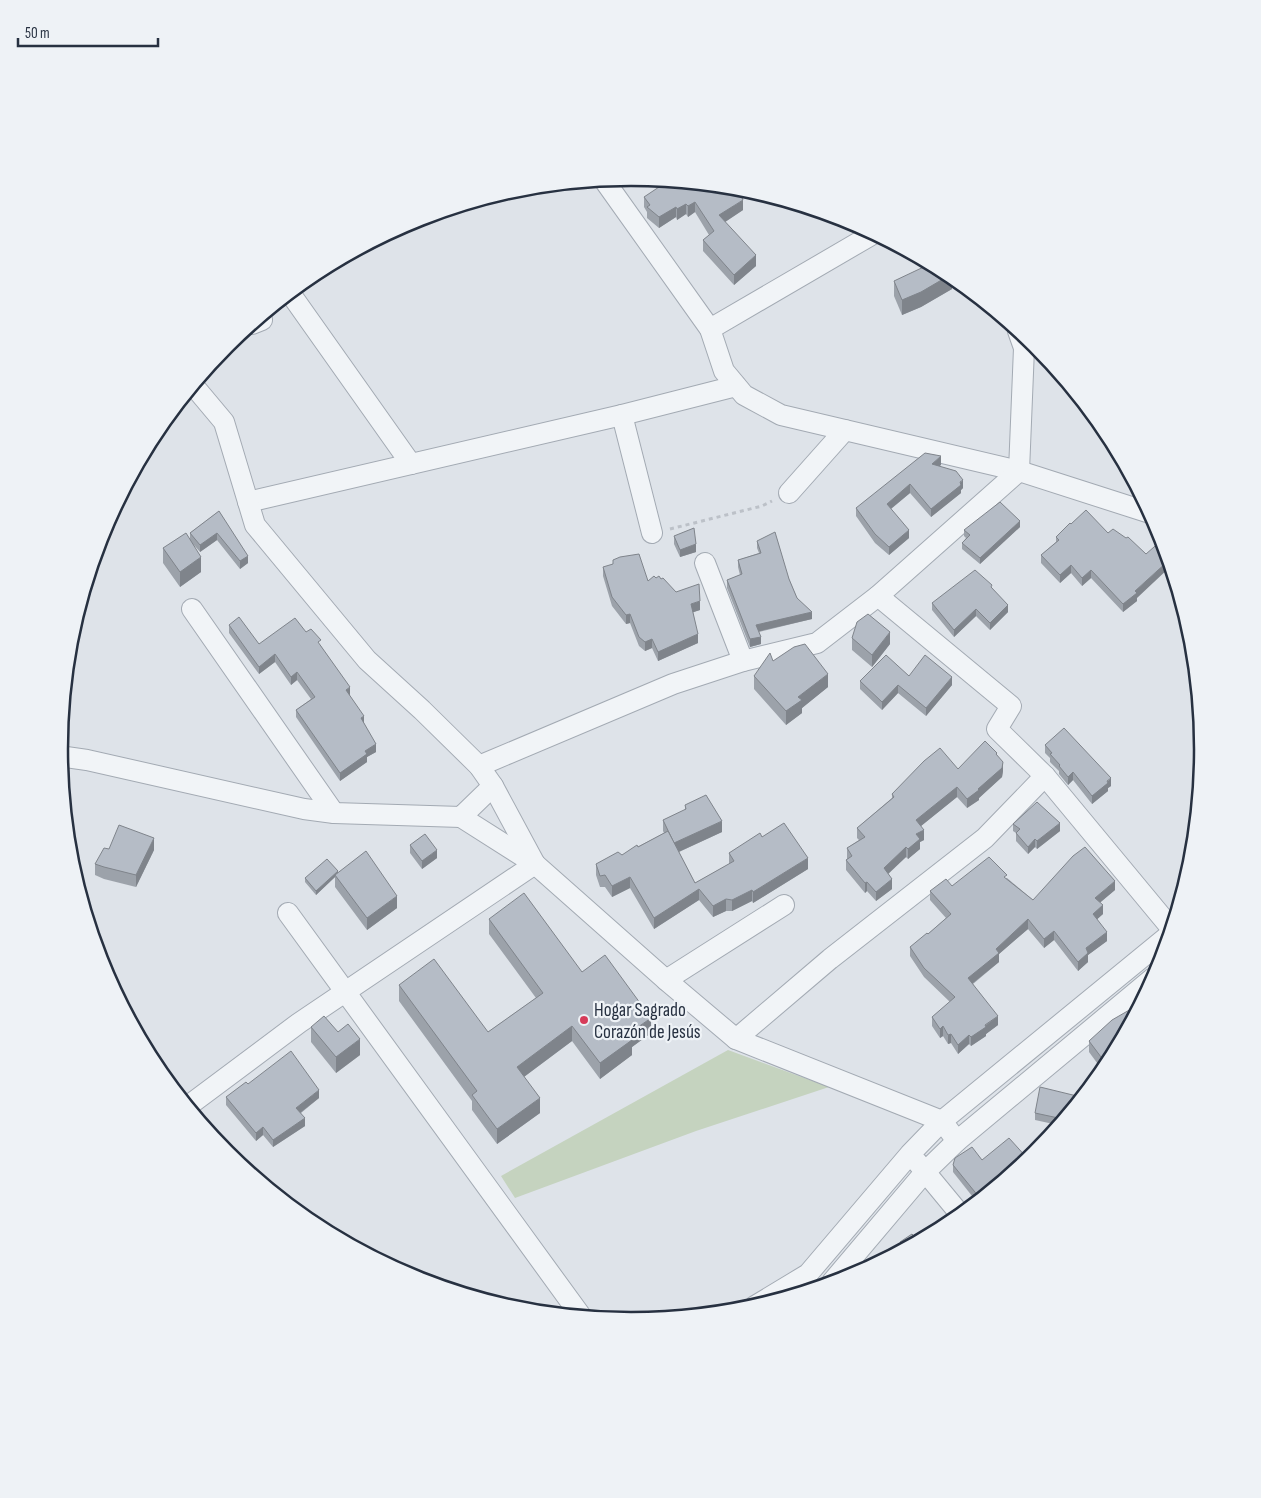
<svg xmlns="http://www.w3.org/2000/svg" width="1261" height="1498" font-family="'Sofia Sans Condensed',sans-serif">
<style>
.green{fill:#c5d3bf}
.lines{fill:none;stroke-linecap:round;stroke-linejoin:round}
.minor-casing{stroke:#a3aab3;stroke-width:22}
.path{stroke:#bcc1c8;stroke-width:3;stroke-dasharray:4 4;stroke-linecap:butt}
.minor{stroke:#f1f4f7;stroke-width:20}
.wall{fill:#9ca2aa}
.shaded-wall{fill:#7f848b}
.building{fill:#b5bcc6;stroke:#7f848b}
.poi-dot{fill:#d63b59;stroke:#eef2f6;stroke-width:2}
.labels{text-anchor:middle;stroke-width:4.5;stroke-linejoin:round;paint-order:stroke}
.poi-label{font-size:19px;fill:#273141;stroke:#eef2f6;text-anchor:start}
.rim{fill:none;stroke:#273141;stroke-width:2.5}
</style>
<rect width="100%" height="100%" fill="#dee3e9"/>
<path class="green" d="M728,1050L829,1087L696,1131L515,1198L501,1176Z"/>
<g class="lines">
<defs>
<g id="minor">
<path d="M604,180L710,329L724,371L744,395L781,415L1019,471L1150,513"/>
<path d="M290,293L411,464"/>
<path d="M252,324L262,320"/>
<path d="M710,329L873,234"/>
<path d="M622,415L652,533"/>
<path d="M789,493L845,430"/>
<path d="M248,502L622,415L736,386"/>
<path d="M705,563L743,661"/>
<path d="M878,596L1011,706L997,729L1045,776L1171,928"/>
<path d="M192,609L334,813"/>
<path d="M59,756L87,760L304,809L334,813L461,817L493,786"/>
<path d="M479,766L673,684L743,661L817,643L878,596L1019,471L1024,348L1018,331"/>
<path d="M461,817L535,864L666,980L736,1039L942,1121L957,1141"/>
<path d="M288,913L581,1316"/>
<path d="M666,980L784,905"/>
<path d="M736,1039L830,959L985,838L1045,776"/>
<path d="M188,1106L299,1023L535,864L493,786L479,766L422,710L367,660L255,525L224,422L193,385"/>
<path d="M917,1162L960,1214"/>
<path d="M832,1282L925,1172L957,1141L1153,978"/>
<path d="M755,1306L808,1274L910,1154L942,1121L1168,936"/>
</g>
</defs>
<use href="#minor" class="minor-casing"/>
<path class="path" d="M670,529L762,506L772,501"/>
<use href="#minor" class="minor"/>
</g>
<g class="wall">
<path d="M697,189L743,210L725,222L756,266L734,285L703,251V240L709,235L695,212L688,217L686,214L677,220L676,217L659,228L647,218V212L644,207V197Z"/>
<path d="M952,276V289L921,307L902,315L894,296V281Z"/>
<path d="M941,465L939,466L963,488L961,490V493L931,517L910,493L891,509L909,538L889,555L875,543L856,516V508Z"/>
<path d="M219,511L248,563L240,569L217,540L200,552L194,545L201,572L180,587L163,563V548L190,540V533Z"/>
<path d="M1020,527L980,564L962,549V543L966,538L964,536V530Z"/>
<path d="M674,536L696,552L680,557L674,544Z"/>
<path d="M1056,537L1137,598V601L1123,612L1091,578L1082,586L1071,573L1060,583L1041,563V555L1056,542Z"/>
<path d="M757,541L789,579L797,598L812,619L759,632L761,644L750,647L727,588V580L740,575L738,567V560L759,553L757,548Z"/>
<path d="M603,567L648,581L656,578L661,579L676,592L700,610L693,612L698,643L658,661L652,648L645,651L639,646L630,623L626,624L612,606L603,576Z"/>
<path d="M992,588L1008,612L990,630L976,616L954,637L932,610V603Z"/>
<path d="M229,625L259,644L306,632L321,646L350,695V696L364,723L376,752L367,757V762L340,781L296,717V710L311,699L297,680L291,685L275,662L259,674L229,633Z"/>
<path d="M852,638L890,644L872,667L852,650Z"/>
<path d="M773,661L828,687L802,708V713L786,725L754,689V676Z"/>
<path d="M909,676L952,685L926,716L898,693L882,710L860,689V681Z"/>
<path d="M1045,745L1111,786L1108,788V791L1092,804L1073,780L1068,785L1059,774V771L1050,762V758L1045,753Z"/>
<path d="M997,755L1003,771L1002,777L979,798V800L967,808L957,797L921,826L924,840L920,842V849L908,859L906,857L888,873L892,889L876,901L867,891L865,893L846,870V860L847,859V848L859,840L857,838V828L892,798V794L958,769Z"/>
<path d="M685,805L722,832L679,852L695,883L729,864V853L762,837L808,869L753,903L752,901L732,911H726L713,917L699,900L654,929L630,888L612,897L605,887H600L596,875V864L622,855L664,833L663,831V820L685,810Z"/>
<path d="M1013,824L1060,831L1037,849L1035,847L1028,854L1016,841V833L1013,831Z"/>
<path d="M410,845L437,858L422,869L410,853Z"/>
<path d="M109,849L154,850L136,887L104,879L95,875V864Z"/>
<path d="M338,873L397,908L367,930L335,887V877L316,895L305,882V878Z"/>
<path d="M1007,878L1033,900L1115,890L1100,902L1103,914L1097,919L1107,941L1088,955V962L1078,971L1054,940L1044,948L1028,929L999,954V962L973,984L998,1025L986,1034V1036L971,1046L969,1044L958,1054L951,1043L948,1044L943,1036L940,1038L932,1026V1017L950,1002L924,977L910,956V947L928,934L946,918L930,900V891L952,886Z"/>
<path d="M489,919L582,972L651,1033L632,1047V1055L600,1079L572,1041L524,1077L540,1113L497,1144L472,1110V1101L399,1001V985L488,1032L536,998L489,934Z"/>
<path d="M1138,1006L1106,1067L1103,1071L1089,1052V1041Z"/>
<path d="M311,1027L338,1032L360,1055L336,1073L311,1042Z"/>
<path d="M248,1084L319,1098L301,1113L305,1126L273,1147L263,1135L256,1141L226,1105V1097Z"/>
<path d="M1081,1097L1058,1125L1035,1120V1113Z"/>
<path d="M1028,1159L976,1201L953,1172V1165L982,1160Z"/>
<path d="M918,1240L900,1250V1242Z"/>
</g>
<g class="shaded-wall">
<path d="M743,200V210L719,226V215Z"/>
<path d="M695,202V212L688,217V206Z"/>
<path d="M686,204V214L677,220V209Z"/>
<path d="M676,207V217L659,228V217Z"/>
<path d="M756,255V266L734,285V275Z"/>
<path d="M950,275L952,276V289L921,307L902,315V300Z"/>
<path d="M941,456V465L932,473V464Z"/>
<path d="M963,480V488L961,490V493L931,517V509Z"/>
<path d="M910,484V493L887,512V504Z"/>
<path d="M1020,521V527L980,564V558Z"/>
<path d="M909,530V538L889,555V547Z"/>
<path d="M217,533V540L200,552V545Z"/>
<path d="M696,544V552L680,557V550Z"/>
<path d="M248,556V563L240,569V561Z"/>
<path d="M201,557V572L180,587V572Z"/>
<path d="M1168,561L1170,567L1137,598V601L1123,612V604L1135,591Z"/>
<path d="M1071,565V573L1060,583V575Z"/>
<path d="M1091,570V578L1082,586V578Z"/>
<path d="M700,601V610L691,613V604Z"/>
<path d="M1008,605V612L990,630V623Z"/>
<path d="M976,609V616L954,637V630Z"/>
<path d="M812,612V619L756,632V625Z"/>
<path d="M630,614V623L626,624V615Z"/>
<path d="M890,632V644L872,667V655Z"/>
<path d="M698,634V643L658,661V652Z"/>
<path d="M761,637V644L750,647V639Z"/>
<path d="M652,639V648L645,651V642Z"/>
<path d="M275,654V662L259,674V667Z"/>
<path d="M297,672V680L291,685V677Z"/>
<path d="M828,674V687L802,708V713L786,725V711L798,697Z"/>
<path d="M952,677V685L926,716V708Z"/>
<path d="M898,685V693L882,710V702Z"/>
<path d="M350,687V695L346,698V690Z"/>
<path d="M364,716V723L361,726V718Z"/>
<path d="M376,744V752L367,757V762L340,781V773L365,751Z"/>
<path d="M1003,762V771L1002,777L979,798V800L967,808V799L978,789Z"/>
<path d="M1073,772V780L1068,785V777Z"/>
<path d="M1111,778V786L1108,788V791L1092,804V796Z"/>
<path d="M957,787V797L916,830V820Z"/>
<path d="M722,821V832L674,854V843Z"/>
<path d="M1060,823V831L1037,849V841Z"/>
<path d="M924,830V840L920,842V849L908,859V849L916,834Z"/>
<path d="M74,832V840L68,845V838Z"/>
<path d="M154,838V850L136,887V875Z"/>
<path d="M1035,839V847L1028,854V847Z"/>
<path d="M906,847V857L884,878V868Z"/>
<path d="M437,850V858L422,869V861Z"/>
<path d="M808,858V869L753,903V892Z"/>
<path d="M338,871V875H335V877L316,895V891Z"/>
<path d="M630,877V888L612,897V886Z"/>
<path d="M892,879V889L876,901V892Z"/>
<path d="M1115,881V890L1095,907V898Z"/>
<path d="M867,882V891L865,893V883Z"/>
<path d="M699,889V900L654,929V918Z"/>
<path d="M752,890V901L732,911V900Z"/>
<path d="M397,896V908L367,930V918Z"/>
<path d="M726,899V911L713,917V906Z"/>
<path d="M1103,905V914L1093,923V914Z"/>
<path d="M1028,919V929L999,954V962L968,987V978L996,949Z"/>
<path d="M1054,931V940L1044,948V939Z"/>
<path d="M1107,932V941L1088,955V962L1078,971V962L1086,948Z"/>
<path d="M998,1016V1025L986,1034V1036L971,1046V1037Z"/>
<path d="M651,1018V1033L632,1047V1055L600,1079V1063L628,1034Z"/>
<path d="M572,1026V1041L517,1082V1067Z"/>
<path d="M943,1026V1036L940,1038V1029Z"/>
<path d="M951,1034V1043L948,1044V1035Z"/>
<path d="M969,1035V1044L958,1054V1045Z"/>
<path d="M360,1039V1055L336,1073V1057Z"/>
<path d="M319,1090V1098L296,1116V1108Z"/>
<path d="M540,1098V1113L497,1144V1129Z"/>
<path d="M305,1118V1126L273,1147V1140Z"/>
<path d="M263,1127V1135L256,1141V1133Z"/>
</g>
<g class="building">
<path d="M668,181L695,184L697,189L707,185L733,187L734,189L738,188L743,200L719,215L756,255L734,275L703,240L714,231L695,202L688,206L686,204L677,209L676,207L659,217L647,207L650,205L644,197Z"/>
<path d="M930,264L950,275L921,292L902,300L894,281Z"/>
<path d="M925,453L941,456L932,464L956,471L963,480L960,482L961,485L931,509L910,484L887,504L909,530L889,547L875,534L856,508Z"/>
<path d="M1000,502L1020,521L980,558L962,543L970,535L964,530Z"/>
<path d="M1086,510L1108,533L1113,529L1126,538L1128,537L1146,554L1162,540L1168,561L1135,591L1137,593L1123,604L1091,570L1082,578L1071,565L1060,575L1041,555L1059,540L1056,537L1070,523L1071,524Z"/>
<path d="M219,511L248,556L240,561L217,533L200,545L190,533Z"/>
<path d="M694,528L696,544L680,550L674,536Z"/>
<path d="M775,532L789,579L797,598L812,612L756,625L761,637L750,639L727,580L742,574L738,560L761,553L757,541Z"/>
<path d="M186,533L201,557L180,572L163,548Z"/>
<path d="M639,554L648,581L654,576L656,578L659,576L661,579L663,578L676,592L699,584L700,601L691,604L698,634L658,652L652,639L645,642L639,637L630,614L626,615L612,597L603,567L613,564V560L620,557Z"/>
<path d="M975,570L992,585L991,587L1008,605L990,623L976,609L954,630L932,603Z"/>
<path d="M868,614L890,632L872,655L852,638L857,622Z"/>
<path d="M239,617L259,644L295,618L306,632L311,629L321,640L318,642L350,687L346,690L364,716L361,718L376,744L365,751L367,754L340,773L296,710L315,697L297,672L291,677L275,654L259,667L229,625Z"/>
<path d="M805,644L828,674L798,697L802,700L786,711L754,676L770,653L773,661L794,647Z"/>
<path d="M886,655L909,676L925,655L952,677L926,708L898,685L882,702L860,681Z"/>
<path d="M1064,728L1111,778L1107,781L1108,783L1092,796L1073,772L1068,777L1059,766L1060,765L1050,754L1052,753L1045,745Z"/>
<path d="M985,741L997,753L996,754L1003,762L1002,768L978,789L979,790L967,799L957,787L916,820L924,830L916,834L920,839L908,849L906,847L884,868L892,879L876,892L867,882L865,883L846,860L852,856L847,848L865,837L857,828L894,797L892,794L924,761L940,748L958,769Z"/>
<path d="M706,795L722,821L674,843L663,820L686,809L685,805Z"/>
<path d="M1037,802L1060,823L1037,841L1035,839L1028,847L1016,833L1020,829L1013,824Z"/>
<path d="M784,823L808,858L753,892L752,890L732,900L726,899L713,906L699,889L654,918L630,877L612,886L605,875L600,876L596,864L618,852L622,855L637,845L638,847L668,831L695,883L734,861L729,853L760,833L762,837Z"/>
<path d="M119,825L154,838L136,875L104,867L95,864L104,848L109,849Z"/>
<path d="M66,827L74,832L68,838Z"/>
<path d="M425,834L437,850L422,861L410,845Z"/>
<path d="M1085,847L1115,881L1095,898L1103,905L1093,914L1107,932L1086,948L1088,953L1078,962L1054,931L1044,939L1028,919L996,949L999,953L968,978L998,1016L985,1025L986,1027L971,1037L969,1035L958,1045L951,1034L948,1035L943,1026L940,1029L932,1017L955,997L924,968L910,947L927,933L928,934L951,914L930,891L946,879L952,886L989,857L1007,875L1004,877L1033,900L1073,856Z"/>
<path d="M366,851L397,896L367,918L335,875Z"/>
<path d="M327,859L338,871L316,891L305,878Z"/>
<path d="M524,893L582,972L605,955L651,1018L628,1034L632,1040L600,1063L572,1026L517,1067L540,1098L497,1129L472,1095L477,1091L399,985L434,959L488,1032L543,993L489,919Z"/>
<path d="M1138,1005V1006L1107,1065L1089,1041L1112,1020Z"/>
<path d="M324,1016L338,1032L348,1024L360,1039L336,1057L311,1027Z"/>
<path d="M291,1051L319,1090L296,1108L305,1118L273,1140L263,1127L256,1133L226,1097L246,1082L248,1084Z"/>
<path d="M154,1065H155L175,1088L173,1089Z"/>
<path d="M1040,1087L1081,1097L1063,1119L1035,1113Z"/>
<path d="M194,1112H200L218,1137L215,1140L193,1113Z"/>
<path d="M1009,1138L1028,1159L987,1192L986,1191L979,1197L953,1165L955,1158L972,1147L982,1160Z"/>
<path d="M912,1234L918,1240L905,1247L900,1242Z"/>
</g>
<circle class="poi-dot" cx="584" cy="1020" r="5"/>
<g class="labels">
<g class="poi-label">
<text x="594" y="1016">Hogar Sagrado<tspan x="594" dy="22">Corazón de Jesús</tspan></text>
</g>
</g>
<path d="M0 0H1261V1498H0ZM68 749a563 563 0 1 1 1126 0a563 563 0 1 1-1126 0Z" fill="#eef2f6" fill-rule="evenodd"/>
<path class="rim" d="M68 749a563 563 0 1 1 1126 0a563 563 0 1 1-1126 0Z"/>
<path d="M18 38v8h140v-8" fill="none" stroke="#273141" stroke-width="2.5"/>
<text x="25" y="38" font-size="15" fill="#273141" stroke="#eef2f6" stroke-width="4" paint-order="stroke">50 m</text>
</svg>
